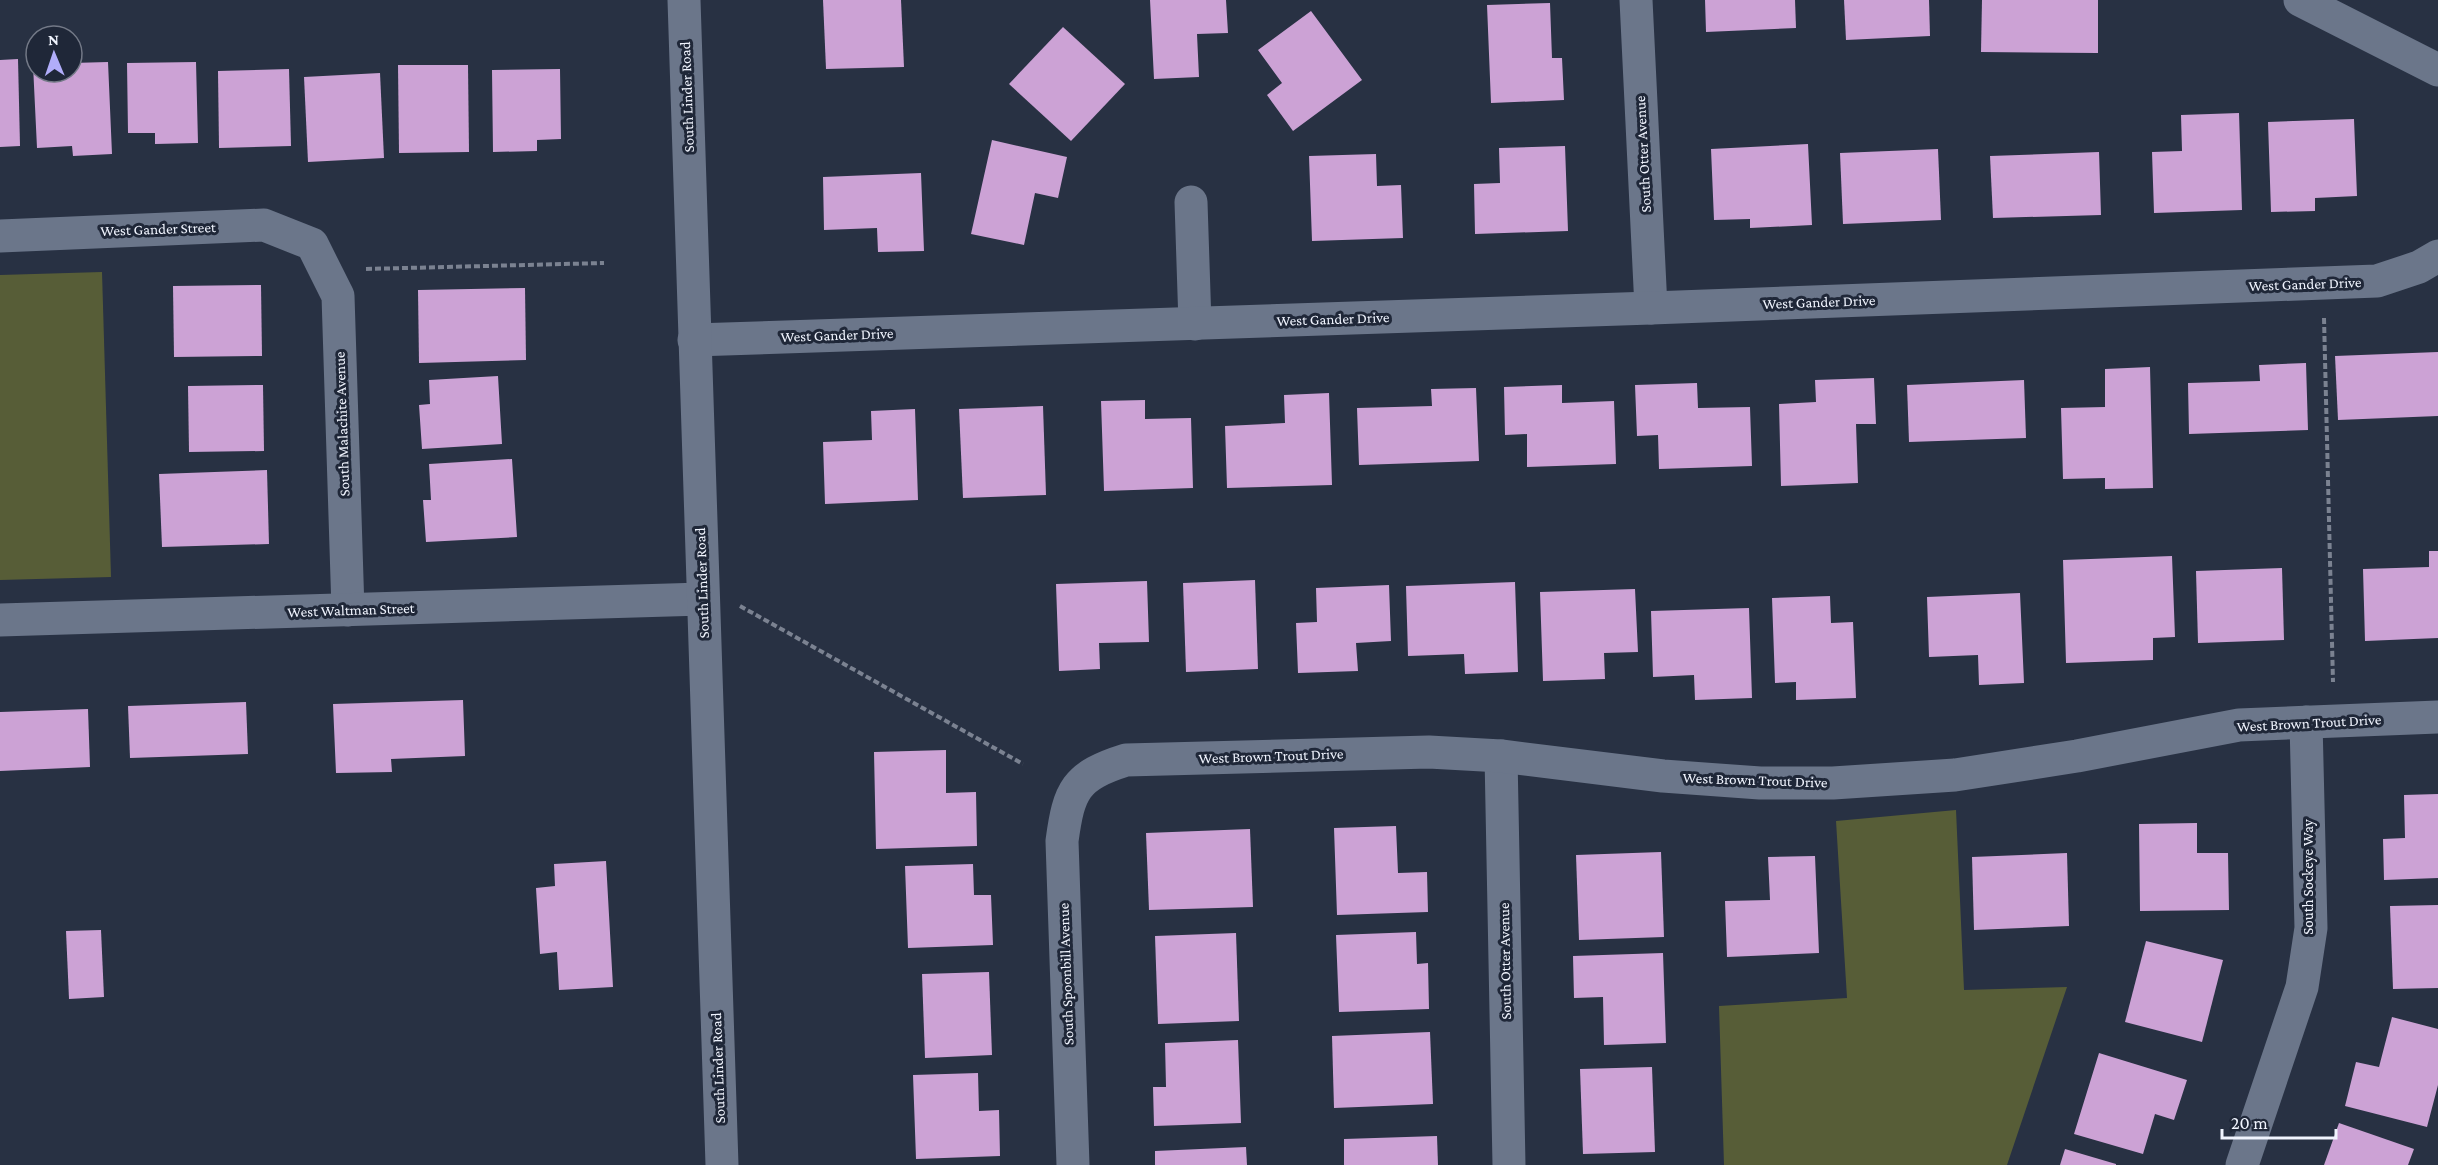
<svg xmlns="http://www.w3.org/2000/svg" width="2438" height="1165" font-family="'Crimson Pro',serif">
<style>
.green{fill:#575d37}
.building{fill:#cca2d5}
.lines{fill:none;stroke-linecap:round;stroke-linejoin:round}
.path{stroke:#7b8291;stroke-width:4;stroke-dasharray:6 3;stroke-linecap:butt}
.minor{stroke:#6b768a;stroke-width:33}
.tertiary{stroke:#6b768a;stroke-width:33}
.labels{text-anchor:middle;stroke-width:6;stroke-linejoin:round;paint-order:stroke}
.street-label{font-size:15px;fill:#f0f4fe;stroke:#1f2738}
</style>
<rect width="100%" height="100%" fill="#283143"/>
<g class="green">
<path d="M102,272L111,577L0,580V275Z"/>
<path d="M1956,810L1964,990L2067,987L2007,1165H1724L1719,1006L1847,998L1836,821Z"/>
</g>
<g class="building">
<path d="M823,0H901L904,67L826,69Z"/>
<path d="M1150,0H1226L1228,33L1197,34L1199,77L1154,79Z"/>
<path d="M1705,0H1795L1796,28L1706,32Z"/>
<path d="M1844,0H1929L1930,36L1846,40Z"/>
<path d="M1982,0H2098V53L1981,52Z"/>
<path d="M1550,3L1552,58H1562L1564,100L1491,103L1487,5Z"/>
<path d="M1311,11L1362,80L1293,131L1267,95L1282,83L1258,50Z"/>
<path d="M1063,27L1125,84L1071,141L1009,84Z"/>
<path d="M18,59L20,146L0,147V60Z"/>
<path d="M108,62L112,154L73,156L72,146L37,148L33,65H36V72H72V63Z"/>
<path d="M196,62L198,143L155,144V133H128L127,63Z"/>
<path d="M398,65H468L469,152L399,153Z"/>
<path d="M289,69L291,146L219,148L218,71Z"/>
<path d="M560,69L561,139L537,140V151L493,152L492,70Z"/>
<path d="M380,73L384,158L308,162L304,77Z"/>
<path d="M2239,113L2242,210L2154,213L2152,152L2182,151L2181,115Z"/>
<path d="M2354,119L2357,196L2315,198V211L2271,212L2268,122Z"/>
<path d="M992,140L1067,157L1058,198L1035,193L1024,245L971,234Z"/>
<path d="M1808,144L1812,225L1750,228V219L1714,220L1711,149Z"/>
<path d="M1565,146L1568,231L1475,234L1474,184L1500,183L1499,148Z"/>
<path d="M1938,149L1941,220L1843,224L1840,153Z"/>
<path d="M2099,152L2101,215L1993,218L1990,156Z"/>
<path d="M1376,154L1377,186L1401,185L1403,238L1312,241L1309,156Z"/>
<path d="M921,173L924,251L878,252L877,228L824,230L823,177Z"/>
<path d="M261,285L262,356L174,357L173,286Z"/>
<path d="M525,288L526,360L419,363L418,290Z"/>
<path d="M2438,352V416L2338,420L2335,356Z"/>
<path d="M2306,363L2308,430L2189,434L2188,383L2260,381L2259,365Z"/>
<path d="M2150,367L2153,488L2105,489V478L2063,479L2061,408L2105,407V369Z"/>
<path d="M498,376L502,444L422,449L419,405L430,404L429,380Z"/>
<path d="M1874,378L1876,424H1856L1858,483L1781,486L1779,404L1816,402L1815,380Z"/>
<path d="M2024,380L2026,438L1909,442L1907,385Z"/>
<path d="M1697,383L1698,408L1750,407L1752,466L1659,469L1658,435L1637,436L1635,385Z"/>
<path d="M263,385L264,451L189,452L188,386Z"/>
<path d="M1562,385V403L1614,401L1616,464L1527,467V434L1505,435L1504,387Z"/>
<path d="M1476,388L1479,461L1359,465L1357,408L1432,406L1431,389Z"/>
<path d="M1329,393L1332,485L1227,488L1225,426L1285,423L1284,395Z"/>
<path d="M1145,400V419L1191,418L1193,488L1104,491L1101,401Z"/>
<path d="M1043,406L1046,495L963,498L959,409Z"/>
<path d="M915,409L918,500L825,504L823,442L872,440L871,411Z"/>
<path d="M512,459L517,537L426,542L423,500H431L429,464Z"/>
<path d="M267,470L269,544L162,547L159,474Z"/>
<path d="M2429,551H2438V638L2365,641L2363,569L2429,567Z"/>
<path d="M2172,556L2175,637L2153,638V660L2066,663L2063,560Z"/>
<path d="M2282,568L2284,640L2198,643L2196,571Z"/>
<path d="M1255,580L1258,669L1186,672L1183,583Z"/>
<path d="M1147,581L1149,642L1099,643L1100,669L1059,671L1056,584Z"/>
<path d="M1515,582L1518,672L1465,674L1464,654L1408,656L1406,586Z"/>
<path d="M1389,585L1391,641L1356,643L1358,671L1298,673L1296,623L1317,622L1316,588Z"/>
<path d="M1635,589L1638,652L1604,653L1605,679L1543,681L1540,592Z"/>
<path d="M2020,593L2024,683L1979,685L1978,655L1929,657L1927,597Z"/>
<path d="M1830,596L1831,623L1853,622L1856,698L1796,700V682L1775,683L1772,598Z"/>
<path d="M1749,608L1752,698L1695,700L1694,675L1653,677L1651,611Z"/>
<path d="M463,700L465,756L391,759L392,772L336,773L333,704Z"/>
<path d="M246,702L248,754L130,758L128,706Z"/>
<path d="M88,709L90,767L0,771V712Z"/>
<path d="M946,750V793L976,792L977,846L876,849L874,752Z"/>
<path d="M2438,794V878L2384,880L2383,839L2405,838L2404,795Z"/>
<path d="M2197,823V853H2228L2229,910L2140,911L2139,824Z"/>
<path d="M1396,826L1398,873L1427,872L1428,912L1337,915L1334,828Z"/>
<path d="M1250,829L1253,907L1149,910L1146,833Z"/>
<path d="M1661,852L1664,937L1579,940L1576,855Z"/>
<path d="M2067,853L2069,926L1974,930L1972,857Z"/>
<path d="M1815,856L1819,953L1727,957L1725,901L1770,900L1768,857Z"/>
<path d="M606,861L613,987L559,990L557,952L540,954L536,888L555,886L554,864Z"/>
<path d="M973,864L974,895H991L993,945L908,948L905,866Z"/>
<path d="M2438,905V988L2393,989L2390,906Z"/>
<path d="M101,930L104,997L69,999L66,931Z"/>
<path d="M1416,932L1417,964L1428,963L1429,1009L1339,1012L1336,935Z"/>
<path d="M1236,933L1239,1021L1158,1024L1155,936Z"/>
<path d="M2146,941L2223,960L2202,1042L2125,1022Z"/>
<path d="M1663,953L1666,1043L1604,1045L1603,997L1574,998L1573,956Z"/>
<path d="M989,972L992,1055L925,1058L922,974Z"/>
<path d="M2392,1017L2438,1029V1085L2427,1127L2345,1106L2356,1062L2379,1067Z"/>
<path d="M1430,1032L1433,1104L1334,1108L1332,1036Z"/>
<path d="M1238,1040L1241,1123L1154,1126L1153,1087H1166L1165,1043Z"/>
<path d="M2099,1053L2187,1080L2174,1120L2155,1114L2143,1154L2074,1134Z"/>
<path d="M1652,1067L1655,1152L1583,1154L1580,1069Z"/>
<path d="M978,1073L979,1111L999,1110L1000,1156L916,1159L913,1075Z"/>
<path d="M2339,1123L2414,1149L2408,1165H2324Z"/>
<path d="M1437,1136L1438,1165H1344V1139Z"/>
<path d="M1246,1147L1247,1165H1155V1151Z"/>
<path d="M2065,1149L2116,1164V1165H2060Z"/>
</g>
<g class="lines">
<g class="path">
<path d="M366,269L604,263"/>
<path d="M2324,318L2333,682"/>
<path d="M740,606L1023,764"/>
</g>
<g class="minor">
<path d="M1636,0L1651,308"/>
<path d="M2300,0L2438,70"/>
<path d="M1191,202L1195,324"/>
<path d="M0,236L264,225L312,244L338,296L348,610"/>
<path d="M694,340L1651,308L2377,281L2419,267L2438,256"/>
<path d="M0,620L703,599"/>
<path d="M1501,756L1509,1165"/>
<path d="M1073,1165L1062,841C1069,790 1075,776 1126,760L1429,752L1501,756L1663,776L1760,783H1833L1955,775L2077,756L2239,725L2438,717"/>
<path d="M2242,1165L2302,987L2311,928L2306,722"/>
</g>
<path class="tertiary" d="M684,0L722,1165"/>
</g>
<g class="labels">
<g class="street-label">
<text transform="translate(687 97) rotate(-92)" y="5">South Linder Road</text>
<text transform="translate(1643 154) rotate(-93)" y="5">South Otter Avenue</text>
<text transform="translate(158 229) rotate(-2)" y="5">West Gander Street</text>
<text transform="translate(2305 284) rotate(-2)" y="5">West Gander Drive</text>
<text transform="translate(1819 302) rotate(-2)" y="5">West Gander Drive</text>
<text transform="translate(1333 319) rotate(-2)" y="5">West Gander Drive</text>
<text transform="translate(837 335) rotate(-2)" y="5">West Gander Drive</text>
<text transform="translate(342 424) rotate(-92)" y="5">South Malachite Avenue</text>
<text transform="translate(702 583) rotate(-92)" y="5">South Linder Road</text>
<text transform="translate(351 610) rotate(-2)" y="5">West Waltman Street</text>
<text transform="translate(2309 723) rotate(-3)" y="5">West Brown Trout Drive</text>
<text transform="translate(1271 756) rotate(-2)" y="5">West Brown Trout Drive</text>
<text transform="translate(1755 780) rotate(2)" y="5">West Brown Trout Drive</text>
<text transform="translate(2308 877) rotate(-90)" y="5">South Sockeye Way</text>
<text transform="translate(1505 961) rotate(-91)" y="5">South Otter Avenue</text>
<text transform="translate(1066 974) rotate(-92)" y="5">South Spoonbill Avenue</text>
<text transform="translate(718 1068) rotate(-92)" y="5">South Linder Road</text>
</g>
</g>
<g transform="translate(54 54) rotate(358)"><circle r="28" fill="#1f2738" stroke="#737987" stroke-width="1.5"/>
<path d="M0-4.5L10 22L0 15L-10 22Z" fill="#b1adfa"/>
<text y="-9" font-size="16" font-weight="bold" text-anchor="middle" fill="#f0f4fe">N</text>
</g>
<path d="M2222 1129v9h114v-9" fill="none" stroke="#f0f4fe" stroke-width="3"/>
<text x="2231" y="1129" font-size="18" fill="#f0f4fe" stroke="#1f2738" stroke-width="4.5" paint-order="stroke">20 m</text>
</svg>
